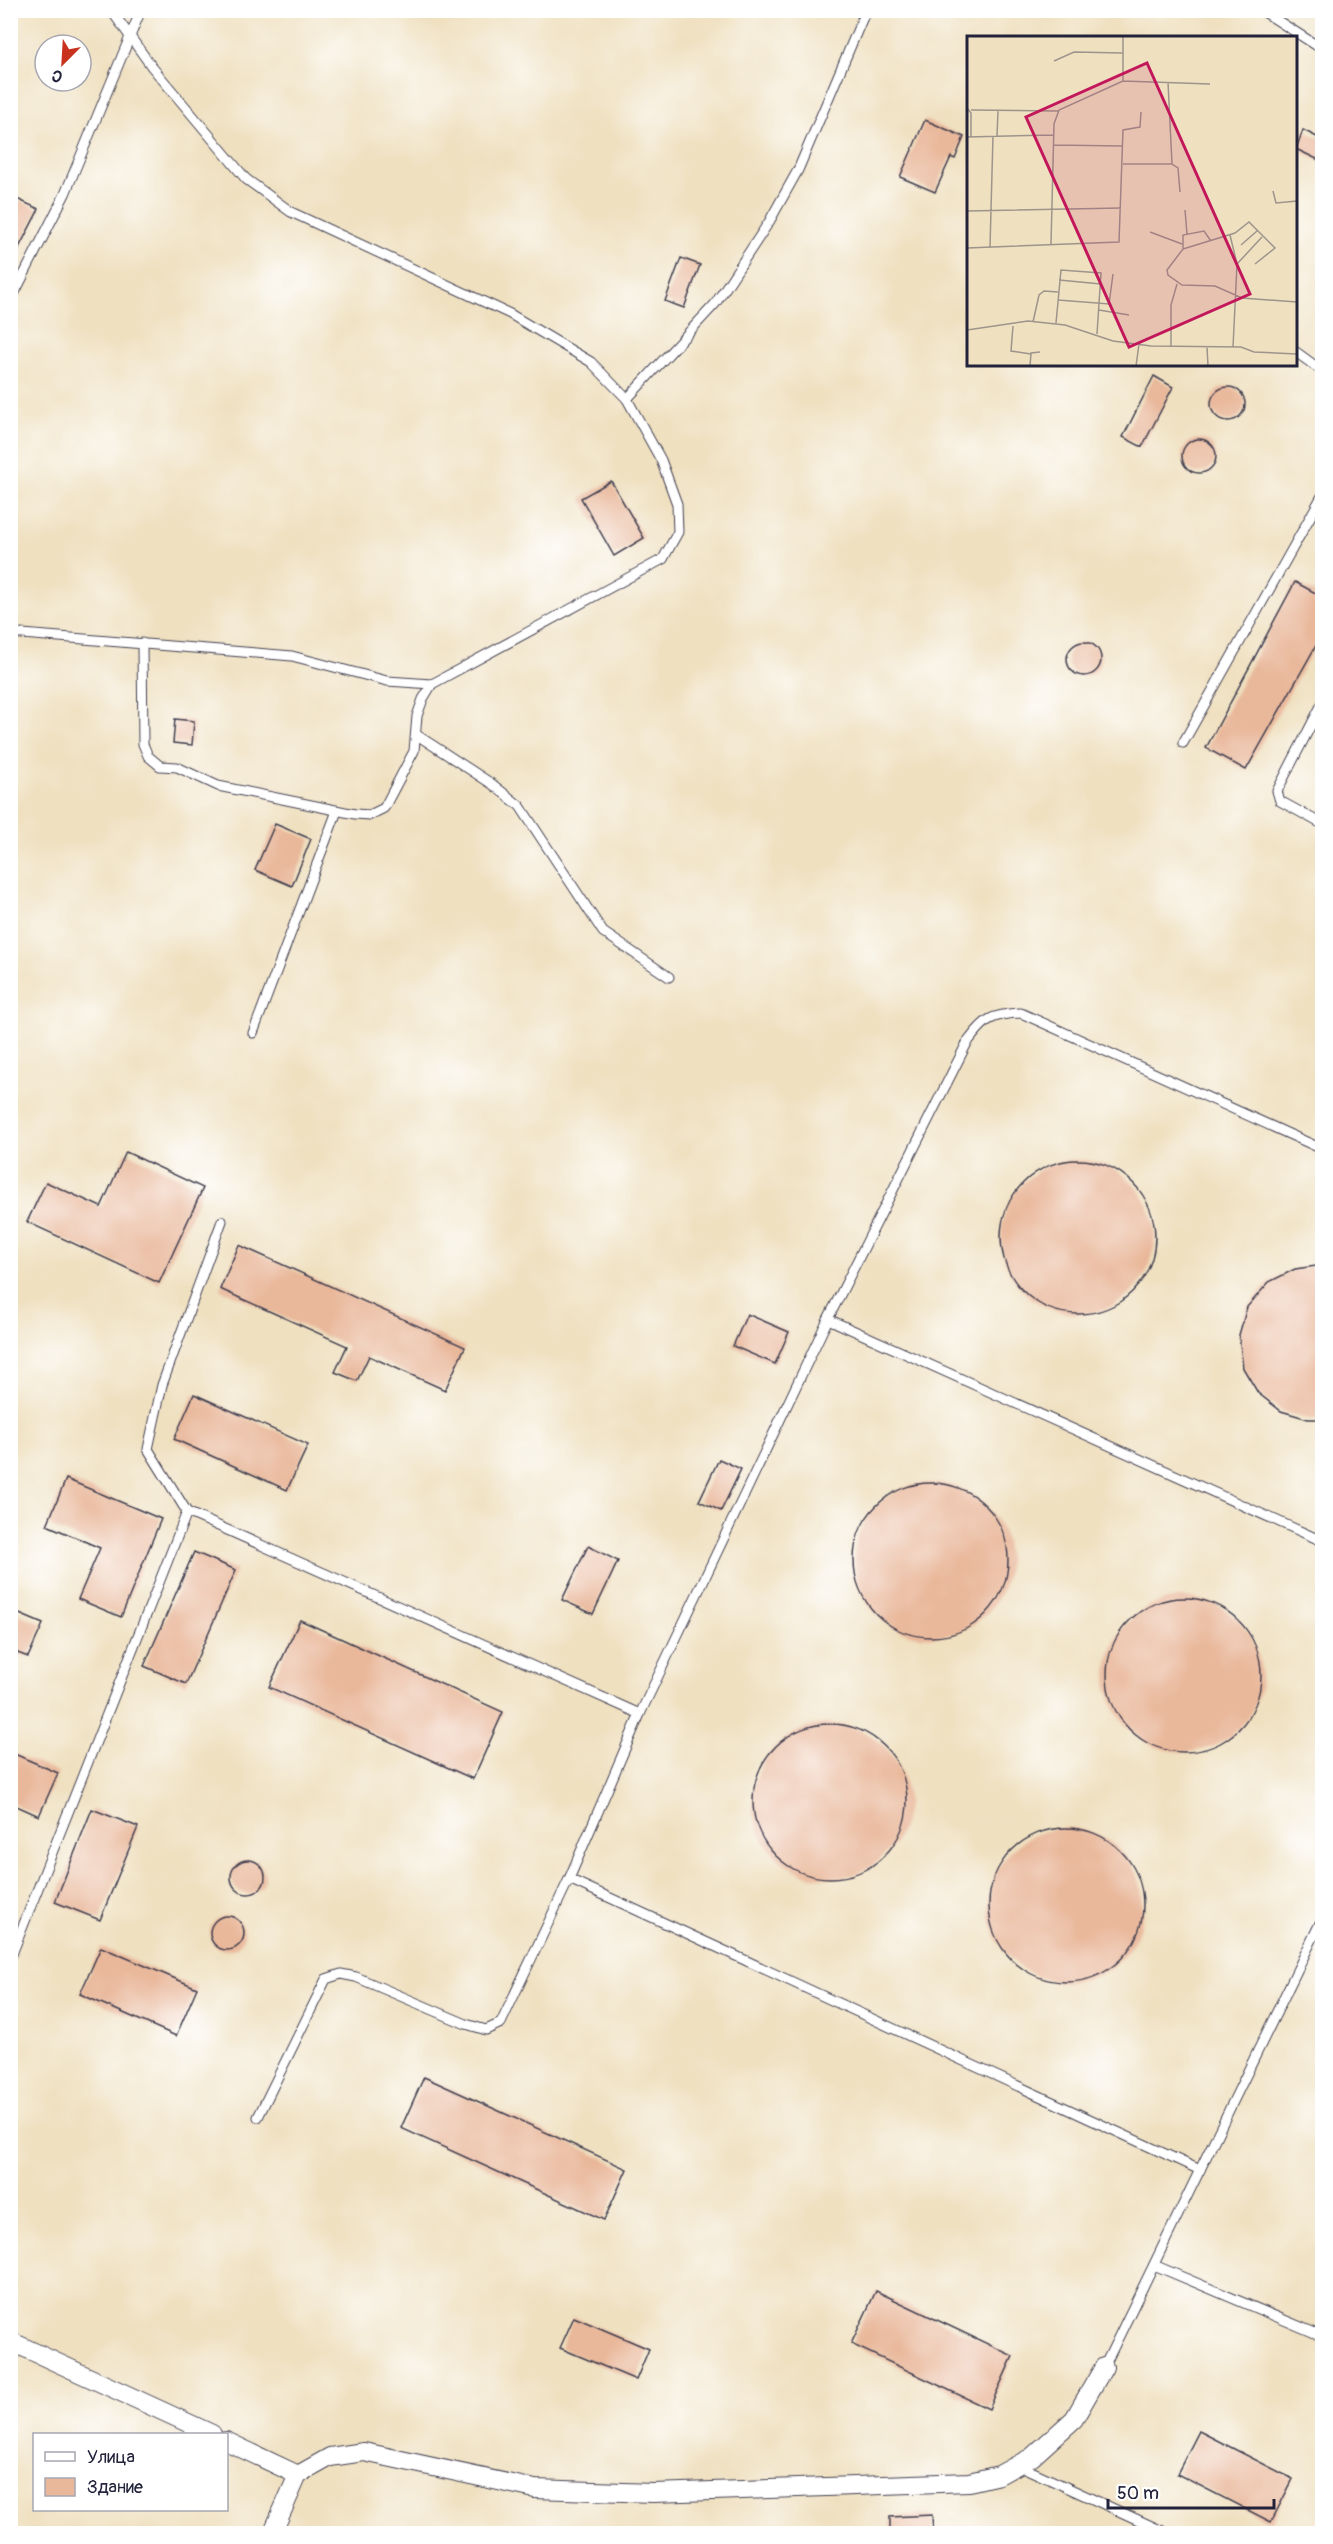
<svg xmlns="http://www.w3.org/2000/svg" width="1333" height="2544" font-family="Pangolin,sans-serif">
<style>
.building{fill:#e9b79a}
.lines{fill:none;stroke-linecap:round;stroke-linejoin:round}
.lane-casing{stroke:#413e4f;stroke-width:11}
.street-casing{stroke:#413e4f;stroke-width:20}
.lane{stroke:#fff;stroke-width:9}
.street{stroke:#fff;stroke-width:18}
.inset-road{fill:none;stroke:#9d948b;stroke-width:1.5}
.view{fill:#c2185b;fill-opacity:0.15;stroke:#c2185b;stroke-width:3}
.inset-edge{fill:none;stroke:#22223b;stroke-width:3}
</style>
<rect width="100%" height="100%" fill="#fff"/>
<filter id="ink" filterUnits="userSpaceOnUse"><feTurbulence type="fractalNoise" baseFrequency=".0167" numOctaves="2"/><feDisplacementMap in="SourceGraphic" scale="12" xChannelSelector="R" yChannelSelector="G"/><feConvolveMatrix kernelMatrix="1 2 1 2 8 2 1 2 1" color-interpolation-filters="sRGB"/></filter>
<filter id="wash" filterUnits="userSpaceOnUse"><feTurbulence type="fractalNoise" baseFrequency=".008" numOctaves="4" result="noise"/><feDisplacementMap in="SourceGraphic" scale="24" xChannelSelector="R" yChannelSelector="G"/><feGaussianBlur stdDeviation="1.35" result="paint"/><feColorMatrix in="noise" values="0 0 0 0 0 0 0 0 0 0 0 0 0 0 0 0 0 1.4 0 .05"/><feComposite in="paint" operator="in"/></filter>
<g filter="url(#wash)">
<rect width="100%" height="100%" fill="#efe0c0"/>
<g id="blocks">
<g class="building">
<path d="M925,120L964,137L955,159L951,157L935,192L900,177Z"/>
<path d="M1303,130L1323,140V162L1296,149Z"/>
<path d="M17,199L39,209L10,265V212Z"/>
<path d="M681,258L700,265L684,308L665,301Z"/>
<path d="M1154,376L1173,387L1142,447L1123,437Z"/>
<circle cx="1228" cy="404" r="17"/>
<circle cx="1199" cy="456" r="17"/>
<path d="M611,481L644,538L614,556L581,498Z"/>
<path d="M1295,582L1323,597V633L1246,770L1206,748Z"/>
<circle cx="1084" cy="659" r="17"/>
<path d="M175,719L194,721L192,745L173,743Z"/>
<path d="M275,824L311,839L292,886L255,870Z"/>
<path d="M126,1152L203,1188L159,1283L27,1222L46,1182L101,1207Z"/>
<circle cx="1078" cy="1237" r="77"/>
<path d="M239,1245L465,1347L445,1390L369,1356L357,1381L335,1372L347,1346L220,1289Z"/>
<path d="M1323,1265V1419H1308L1281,1411L1258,1393L1243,1368L1239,1335L1247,1307L1269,1282L1295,1269Z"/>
<path d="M747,1314L789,1332L775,1364L733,1346Z"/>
<path d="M194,1394L308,1445L287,1490L174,1439Z"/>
<path d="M719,1459L741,1469L721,1511L699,1501Z"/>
<path d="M66,1479L161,1519L121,1617L78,1599L100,1548L47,1525Z"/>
<circle cx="931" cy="1560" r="77"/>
<path d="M588,1546L618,1561L593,1614L562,1600Z"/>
<path d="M194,1552L236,1570L186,1684L144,1666Z"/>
<circle cx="1184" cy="1675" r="77"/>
<path d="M10,1610L43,1624L28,1657L10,1650Z"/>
<path d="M300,1620L503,1712L473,1779L269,1687Z"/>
<circle cx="830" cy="1801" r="77"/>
<path d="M10,1752L58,1773L39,1816L10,1803Z"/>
<path d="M92,1809L138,1827L100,1920L55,1902Z"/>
<circle cx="1066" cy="1905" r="77"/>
<circle cx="248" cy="1877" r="17"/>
<circle cx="227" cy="1933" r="17"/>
<path d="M101,1947L197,1988L176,2036L80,1994Z"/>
<path d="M424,2077L627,2169L604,2220L401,2128Z"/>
<path d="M876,2291L1013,2356L989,2409L851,2344Z"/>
<path d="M574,2317L649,2349L636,2380L560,2348Z"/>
<path d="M1199,2431L1293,2479L1271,2522L1177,2474Z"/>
<path d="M932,2515L933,2534H890V2517Z"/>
</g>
</g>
</g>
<g filter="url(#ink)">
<use href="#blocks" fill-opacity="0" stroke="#413e4f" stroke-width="1.5"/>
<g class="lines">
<defs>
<g id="lane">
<path d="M111,10L152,67L246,179L291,212L510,314L591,362L627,399L661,460L677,504L678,532L663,559L432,684L423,699L417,716L414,751L384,808L370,815L355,814L218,786L177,767L160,766L148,756L143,744L142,643"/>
<path d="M1261,10L1322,49"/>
<path d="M10,302L65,194L141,10"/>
<path d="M1296,352L1322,371"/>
<path d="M627,399L715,304L769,222L798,170L866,10"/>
<path d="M10,633L292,656L387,681L432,684"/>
<path d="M1322,704L1277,791L1280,801L1322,824"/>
<path d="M417,735L492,784L520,806L603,932L669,977"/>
<path d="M1183,743L1322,496"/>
<path d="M253,1033L337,811"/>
<path d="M828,1319L1322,1541"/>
<path d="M187,1512L640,1714"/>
<path d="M569,1879L1200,2170"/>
<path d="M10,1959L187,1512L148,1449L162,1385L222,1221"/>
<path d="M258,2117L326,1979L341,1974L356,1977L466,2024L486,2030L501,2023L569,1879L640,1714L828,1319L967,1043C985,1019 991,1014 1021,1013L1322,1149"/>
<path d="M1154,2265L1322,2336"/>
<path d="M1104,2367L1322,1919"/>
<path d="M1018,2465L1169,2534"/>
</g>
<g id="street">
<path d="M10,2341L212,2434"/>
<path d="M226,2441L298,2475L330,2457L364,2452L535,2489L653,2493L969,2482L999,2475L1032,2457L1074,2419L1104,2367"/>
<path d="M272,2534L298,2475"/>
</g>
</defs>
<use href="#lane" class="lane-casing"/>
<use href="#street" class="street-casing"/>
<use href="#lane" class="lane"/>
<use href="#street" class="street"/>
</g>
</g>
<g transform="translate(967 36)">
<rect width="330" height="330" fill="#efe0c0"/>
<path class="inset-road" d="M156,0V45M87,25L107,16L156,17M201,46L205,128L211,132L213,156M0,72L4,77V101M4,74L91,75M30,100L31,75M0,101L87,99M86,109L155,110M156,128H205M306,155L309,167L330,165M218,174L220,198M0,175L154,172M183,196L215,208M263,199L270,228L266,311M244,205L237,195L216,199V213L200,234L201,239L215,249L248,250L275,262L330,266M84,208L87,88L92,74L156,45L243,48M274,209L290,195M23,211L26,100M0,212L152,206L156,94L173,91L174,76M216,213L268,197L282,186L308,212L288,228M270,228L295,201M92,244L134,248M91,264L142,268L146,238M132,274L162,279M66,286L72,259L77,255L91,256M89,287L94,234L134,237L130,298M46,290L44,315L64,318M0,294L61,285L98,289L146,305L184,310L274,311L287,316L330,318M204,311V269L210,248M240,311L241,330M63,330L64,317L73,316M169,330L172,308"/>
<path class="view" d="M180,27L283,258L162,311L59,81Z"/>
<rect width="330" height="330" class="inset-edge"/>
</g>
<rect width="1333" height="2544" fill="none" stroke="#fff" stroke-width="36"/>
<rect x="33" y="2433" width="195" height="78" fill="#ffffff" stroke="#a7a7b1" stroke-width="1.5"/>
<rect x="45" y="2452" width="30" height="9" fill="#ffffff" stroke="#a7a7b1" stroke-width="1.5"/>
<text x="87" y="2463" font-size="18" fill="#22223b">Улица</text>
<rect x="45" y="2478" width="30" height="18" fill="#e9b79a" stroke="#a7a7b1" stroke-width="1.5"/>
<text x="87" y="2493" font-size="18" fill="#22223b">Здание</text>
<g transform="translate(63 63) rotate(204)"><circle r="28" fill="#ffffff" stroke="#a7a7b1" stroke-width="1.5"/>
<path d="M0-4.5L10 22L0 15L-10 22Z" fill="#c8321e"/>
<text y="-9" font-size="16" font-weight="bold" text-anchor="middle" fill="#22223b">С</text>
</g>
<path d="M1108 2499v9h166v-9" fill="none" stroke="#22223b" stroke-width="3"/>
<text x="1117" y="2499" font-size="18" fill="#22223b" stroke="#ffffff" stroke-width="4.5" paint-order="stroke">50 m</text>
</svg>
